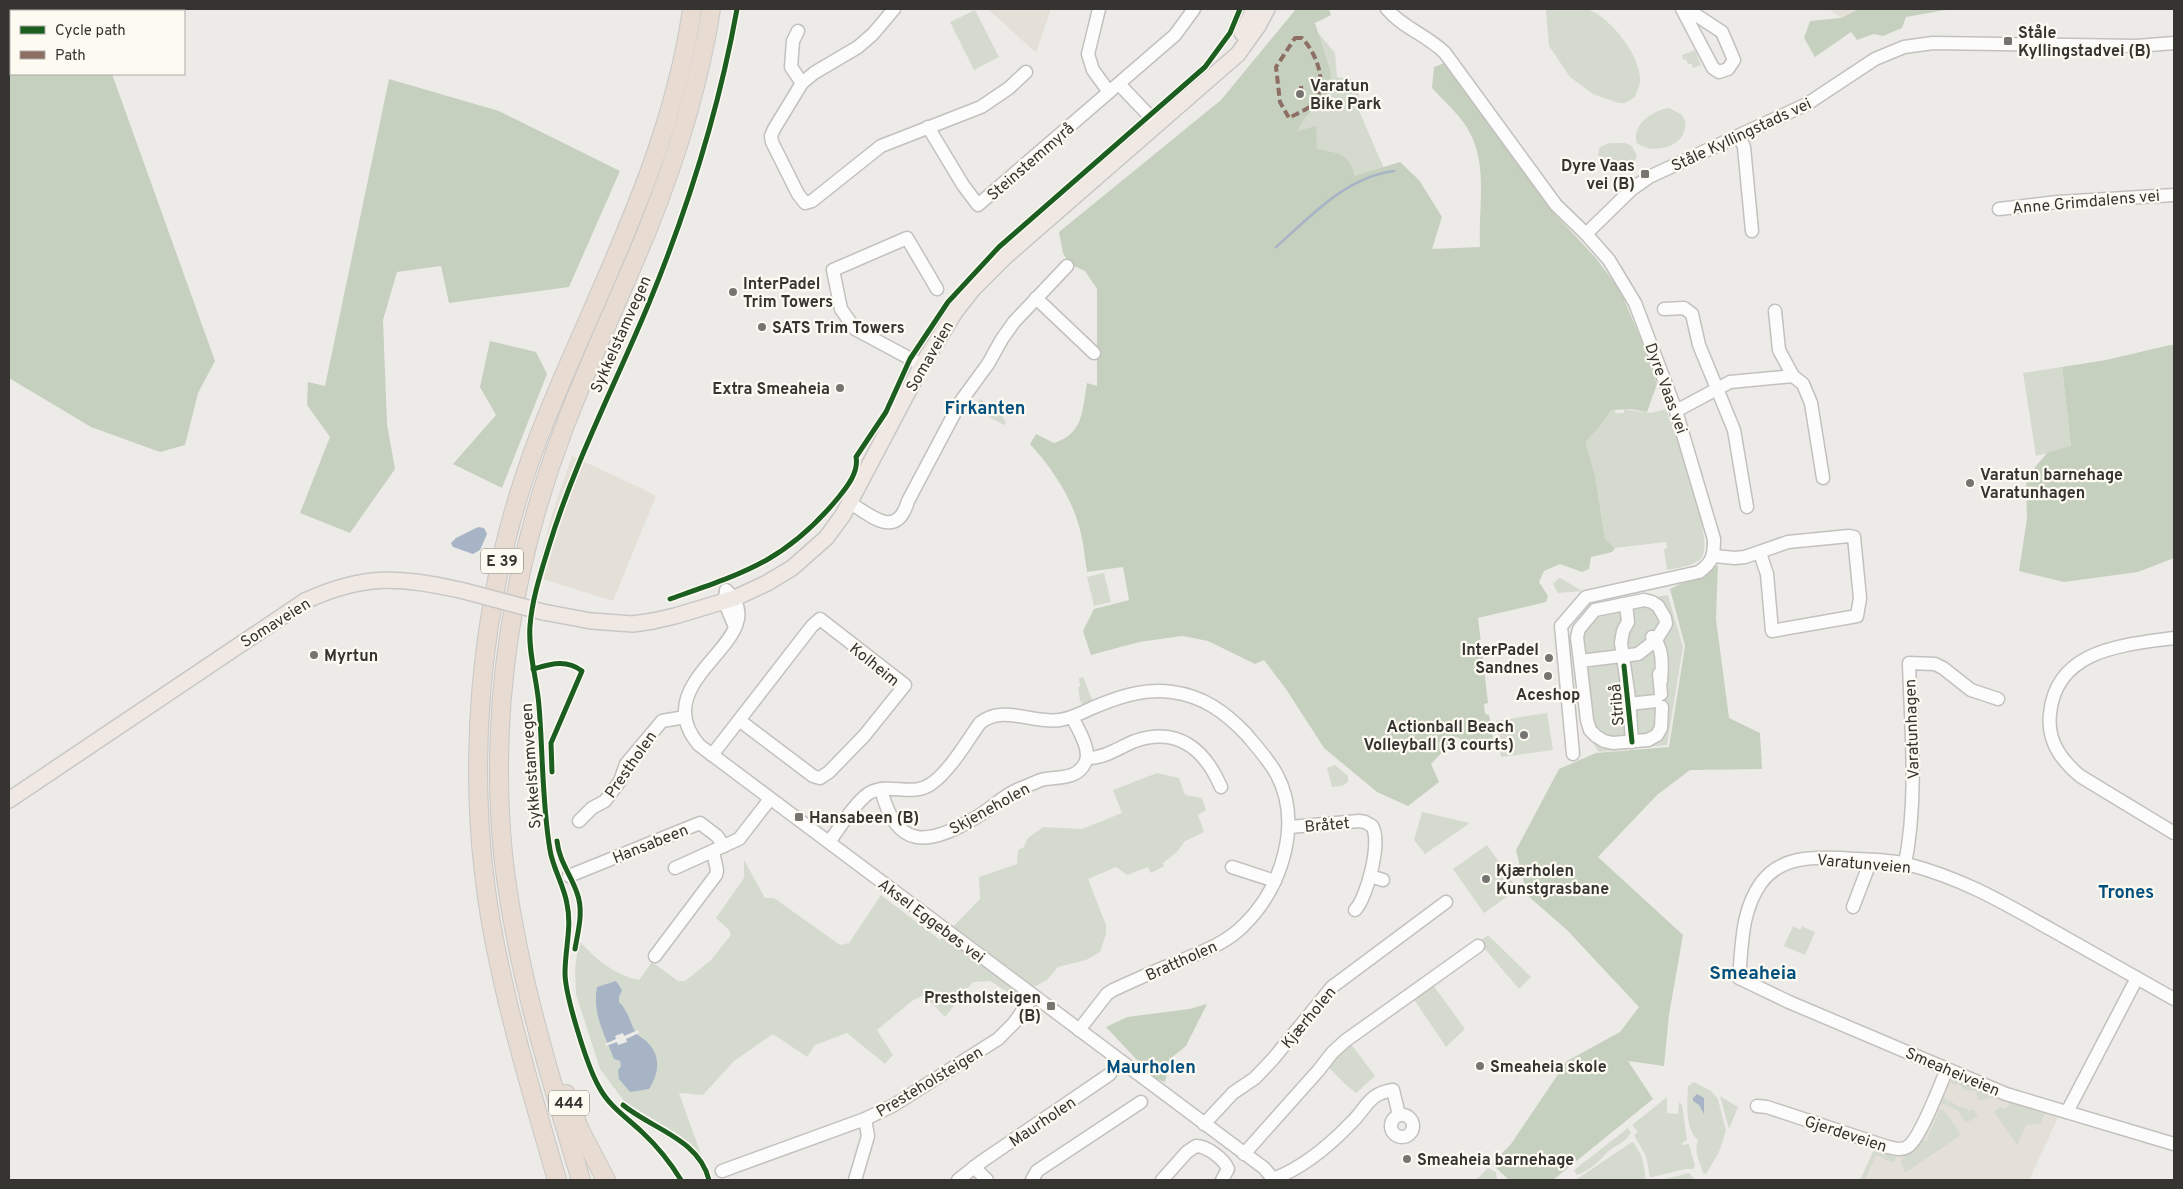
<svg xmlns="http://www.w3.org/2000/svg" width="2183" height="1189" font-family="Overpass,sans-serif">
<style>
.built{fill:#e5e0d7}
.green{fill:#d5dacf}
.forest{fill:#c6d0bf}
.water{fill:#a7b4c5}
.pier{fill:#edebe8}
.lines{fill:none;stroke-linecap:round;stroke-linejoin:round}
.stream{stroke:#a7b4c5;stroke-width:2.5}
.minor-casing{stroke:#c3c1be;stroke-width:15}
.major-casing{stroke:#c8c7c6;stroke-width:18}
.highway-casing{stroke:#c8c7c6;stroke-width:20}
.minor{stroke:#fcfcfc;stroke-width:12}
.major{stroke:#f0e8e3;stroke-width:15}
.highway{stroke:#e7dbd2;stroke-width:18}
.major-bridge-casing{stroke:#c8c7c6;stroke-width:18;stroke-linecap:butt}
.major-bridge{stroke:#f0e8e3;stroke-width:15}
.quiet{stroke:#8d6e63;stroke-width:4;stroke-dasharray:8 4;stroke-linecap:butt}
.cycleway-casing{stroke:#fdfaf2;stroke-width:8}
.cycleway{stroke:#1b5e20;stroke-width:5}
.poi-dot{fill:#757471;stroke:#fdfaf2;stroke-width:2}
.labels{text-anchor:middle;stroke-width:4.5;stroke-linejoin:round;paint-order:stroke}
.shield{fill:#fdfaf2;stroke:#716f6b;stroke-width:1}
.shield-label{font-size:15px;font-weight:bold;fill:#353431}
.poi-label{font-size:16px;font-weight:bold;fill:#353431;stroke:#fdfaf2;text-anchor:start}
.street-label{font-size:16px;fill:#353431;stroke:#fdfaf2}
.neighbourhood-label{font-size:18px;font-weight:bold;fill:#034f7d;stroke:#fdfaf2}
.quarter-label{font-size:19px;font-weight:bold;fill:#034f7d;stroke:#fdfaf2}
</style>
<rect width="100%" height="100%" fill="#edebe8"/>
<g class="built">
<path d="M988,9H1051L1036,53Z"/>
<path d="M1828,9H1859L1841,18Z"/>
<path d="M572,456L643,489L656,496L613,601L536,577L551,517Z"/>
<path d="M1943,1062L2010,1090L2064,1105L2029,1180H1860L1876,1145H1904L1917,1126Z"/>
</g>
<g class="green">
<path d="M1548,9C1560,9 1576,6 1587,9C1609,16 1640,55 1640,78C1641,84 1637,91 1635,97L1625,103H1619L1593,94L1570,77L1549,46L1546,11Z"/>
<path d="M975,10L999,57L974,70L950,22Z"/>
<path d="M1304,16L1335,53L1337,77L1361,81L1357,106L1395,194L1239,176Z"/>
<path d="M1695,50L1701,65L1693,68L1692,64H1688L1686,59L1683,60L1682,55Z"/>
<path d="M1669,108L1681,114L1686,122C1685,128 1684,136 1679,140C1668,150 1648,152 1637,143C1631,125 1653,110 1669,108Z"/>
<path d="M1610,143H1625L1632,146L1637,156L1633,166L1615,168L1601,161L1598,154L1600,147Z"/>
<path d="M2062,367L2071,447L2036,456L2023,373Z"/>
<path d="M980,399L999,410L1006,423L1004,425L987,416L986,413L975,407Z"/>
<path d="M1615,409V413H1624V409L1651,413L1666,409C1675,433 1714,536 1702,557C1696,566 1677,568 1667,570L1664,549L1667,548L1666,542L1615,548L1605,539L1595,475L1586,445L1587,439L1602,424L1611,410Z"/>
<path d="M1104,573L1111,602L1094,606L1087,577Z"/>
<path d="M1559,578L1562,579L1582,591L1558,593L1553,584Z"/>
<path d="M1668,595L1683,647L1667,745L1599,752L1584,730L1573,631L1595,607Z"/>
<path d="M1083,677L1093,702L1083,706L1080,700L1078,687H1080L1079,678Z"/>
<path d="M1547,713L1553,750L1501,757L1496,721Z"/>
<path d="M1335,765L1348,776V782L1342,786L1332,787L1327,768Z"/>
<path d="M1157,773L1179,778L1185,795L1202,798L1206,810L1198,815L1204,832L1185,841L1177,852L1163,863L1164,866L1151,873L1148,867L1127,875L1116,867L1088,879L1106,925V934L1100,952L1086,960L1058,967L1047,980L1032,988L1020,1000L990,981L973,982L945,1017L924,995L912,1001L877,1030L893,1055L885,1064L847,1033L815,1045L807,1057L773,1034L734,1061L703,1095L679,1093L703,1160L683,1138L624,1101L600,1069L576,994L575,968L579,941C596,959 614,975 639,980L652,962L678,981H685L711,960L731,935L729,930L716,918L744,878V860L765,898H774L840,945L849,943L881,895L940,940L980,899L979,877L1017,864L1018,850L1023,848L1028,838L1043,827L1082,829L1122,813L1113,790Z"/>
<path d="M1422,812L1470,823L1425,854L1414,840Z"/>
<path d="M1487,845L1518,889L1484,913L1453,869Z"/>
<path d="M1793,926L1801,930V926L1815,932L1805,955L1784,946Z"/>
<path d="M1488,935L1531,977L1519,989L1479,942Z"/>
<path d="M1433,985L1465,1029L1446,1047L1413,998Z"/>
<path d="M1351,1044L1375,1076L1356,1093L1345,1084L1328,1067L1336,1055Z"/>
<path d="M1950,1077L1994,1096V1097L1979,1101L1976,1091L1964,1090L1959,1084H1952L1950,1081L1947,1082Z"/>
<path d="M1694,1082L1711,1091L1718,1099L1726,1131L1719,1152L1706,1174L1703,1173C1699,1158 1694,1154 1698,1140C1685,1130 1687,1101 1688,1086Z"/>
<path d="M1720,1096L1738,1107L1729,1129Z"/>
<path d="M1667,1097V1113L1678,1114L1679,1102L1682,1105L1687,1140L1682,1143L1683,1145L1689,1144L1695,1166L1693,1169H1685L1653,1177H1650L1646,1156L1634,1135L1638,1132L1632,1125Z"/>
<path d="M1941,1098H1946L1947,1101H1950L1959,1107H1963L1964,1109L1967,1108L1969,1111L1973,1109L1978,1116L1966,1123L1957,1110L1941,1103Z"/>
<path d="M2008,1102L2045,1113L2041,1123L2026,1125L2017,1145L1994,1112L2002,1106L2004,1109L2009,1106Z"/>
<path d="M1940,1109L1944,1110L1961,1135L1905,1173L1901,1162L1906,1151L1918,1138L1926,1141Z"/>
<path d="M1628,1128L1631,1133C1622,1146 1615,1144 1606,1154C1597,1163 1590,1170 1577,1175L1574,1170Z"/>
<path d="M1632,1142C1641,1149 1646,1169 1645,1180L1577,1179Z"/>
<path d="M1876,1146L1898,1154L1893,1163L1876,1155L1865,1180H1860Z"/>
<path d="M1488,1168L1496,1172L1497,1180H1476Z"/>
<path d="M1689,1173L1695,1180H1661Z"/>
</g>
<g class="forest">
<path d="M9,9H90L91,11H11V74H112L215,361L198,393L185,445L160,452L91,427L9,378Z"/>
<path d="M1296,9H1329L1331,15L1315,23L1330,70L1333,88L1304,119L1297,131L1316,126L1317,149C1340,154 1348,152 1355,176L1400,162L1419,180L1442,217L1432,249L1480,247C1478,210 1488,167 1470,133C1463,118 1444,101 1432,88L1434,67L1447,62L1551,210L1595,257L1620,290L1642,342L1657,384L1647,412L1631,409L1611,410L1602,424L1587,440L1586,445L1595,475L1605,539L1615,548L1612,552L1591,557L1589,569L1582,572L1560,564L1544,571L1539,582L1548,596L1546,602L1478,618L1488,703L1484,704L1485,714L1489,715L1494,742L1477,749L1457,737L1431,764L1439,782L1408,806L1377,792L1324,748L1286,689L1264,660L1255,664L1208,641L1182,636L1139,642L1091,655L1083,631L1094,609L1129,600L1123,567L1087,572C1085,560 1084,546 1081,534C1074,501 1053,469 1030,444L1036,434L1054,443C1084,433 1082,411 1087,383L1097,386V289L1085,271L1069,264L1063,253L1059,232L1221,100Z"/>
<path d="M1859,9H1951L1906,17L1902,28L1883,36L1874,34L1857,40L1851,32L1815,57L1804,38L1810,21L1841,18Z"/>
<path d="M389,79L499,111L620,171L569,287L449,303L441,266L397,272L383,320L387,424L395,469L350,533L300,513L330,437L307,405L308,382L325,386Z"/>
<path d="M490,341L536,352L547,374L502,488L453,464L496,415L480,387Z"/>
<path d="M2170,345H2174V558L2138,572L2064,582L2019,571L2027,519L2026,478L2047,453L2071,446L2062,367L2106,360Z"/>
<path d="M1718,565L1716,619L1729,718L1760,733L1762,769L1690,770L1657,795L1598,857L1683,935L1669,1015L1664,1066L1628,1061L1653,1099L1553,1180H1509L1492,1164L1511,1144L1567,1061L1620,1032L1639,1007L1567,930L1527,895L1516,850L1559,769L1596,753L1669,747L1685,646L1670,589Z"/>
<path d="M1207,1004L1186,1046L1171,1058L1165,1082L1154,1078L1106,1027L1127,1017L1189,1009Z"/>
</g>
<g class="water">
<path d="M478,527L484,528L487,534L480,550L473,554L453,547L451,543L456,538Z"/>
<path d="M616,981L622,990L619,997V1002C628,1010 630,1023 636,1033C639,1037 645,1039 648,1043C662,1057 658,1075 649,1089L630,1092L619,1079L618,1070L621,1066L620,1061L614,1059C605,1035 592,1014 597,987Z"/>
<path d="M1697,1094L1704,1098V1114L1699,1105L1693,1101V1098Z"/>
</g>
<path class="pier" d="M638,1030L639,1033L626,1039L627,1042L618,1045L617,1042L606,1046L605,1044L616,1039L615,1036L623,1033L624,1036Z"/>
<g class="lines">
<path class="stream" d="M1276,247C1311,216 1346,177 1394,171"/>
<defs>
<g id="minor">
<path d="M894,9L873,34L858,47L814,73L802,83L774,129L771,136L772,142L798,194L805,203L812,201L881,146L981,107L1009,88L1026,72"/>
<path d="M1099,9L1088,54L1093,70L1109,92L1175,35L1194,9"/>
<path d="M1387,9C1403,28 1427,35 1445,53L1556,205L1586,234L1609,260L1635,303L1676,411L1714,539C1714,555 1713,562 1699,572L1586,597L1561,626L1573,754"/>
<path d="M1682,9L1713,68L1719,72L1728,69L1734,60L1722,32L1687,9"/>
<path d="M798,31L793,41L791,67L802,83"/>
<path d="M1119,84L1157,124"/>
<path d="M928,127L963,185L978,205L1109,92"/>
<path d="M1739,136L1744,147L1752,231"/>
<path d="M1999,209L2058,202L2174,195"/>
<path d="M1586,234L1632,189L1649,177L1807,104L1875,59L1904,47L1933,43L2137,46L2174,43"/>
<path d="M1036,298L1094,353"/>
<path d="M1664,309L1684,308L1692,314L1699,345L1734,430L1747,507"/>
<path d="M1775,311L1779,350L1793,376L1803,384L1811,403L1823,478"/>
<path d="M922,365L855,329L841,309L833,270L907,238L937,289"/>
<path d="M1676,411L1730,382L1793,376"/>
<path d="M849,502C871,516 897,540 908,501L961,401L988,364L1002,339L1014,322L1067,266"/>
<path d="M1714,556L1735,558L1745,557L1788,542L1849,536L1854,537L1860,598L1857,616L1772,631L1767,574L1760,553"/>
<path d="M726,590C779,639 642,678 699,745L1264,1168L1274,1180"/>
<path d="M726,592L724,601L735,627"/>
<path d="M1626,604L1628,622L1623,631L1621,643L1629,698L1632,742"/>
<path d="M1652,637C1664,646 1662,668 1661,681"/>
<path d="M2174,638C2123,645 2056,649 2050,714C2047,740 2060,759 2080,776L2174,833"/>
<path d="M1580,661L1638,654L1656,640L1666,624L1665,618L1658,606L1652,602L1644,600L1595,610L1579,629L1577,637L1580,661L1587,720L1590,730L1596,736L1604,741L1613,743L1648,740L1657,735L1661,728L1662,707"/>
<path d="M1659,674L1661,694"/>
<path d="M1629,704L1656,701"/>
<path d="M712,755L812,626L820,619L905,685L864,736L829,772L820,778L813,776L739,720"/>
<path d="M1088,758C1105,758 1120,747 1135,741C1178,726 1205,750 1221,787"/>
<path d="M881,789C896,850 928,846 975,818C991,809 1002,796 1019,789C1026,786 1034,783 1041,780C1056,776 1076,781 1085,763C1092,751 1078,729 1072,717"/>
<path d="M579,821L592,808L605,801L620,781L626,764L662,721L685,717"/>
<path d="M1289,827L1359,821L1365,822L1372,826C1382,841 1367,898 1355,910"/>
<path d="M829,842C839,829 857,799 871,792C891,783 912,797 931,784C950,771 967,741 980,723C1003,704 1033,724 1060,720C1072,718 1082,713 1092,708C1118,697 1144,688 1172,692C1203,696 1225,712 1246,734C1256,746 1268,759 1276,773C1303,822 1282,888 1244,925C1226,944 1199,953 1175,963C1154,971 1133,981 1113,990L1107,994L1079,1030"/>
<path d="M1905,864C1918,798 1911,729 1909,663L1935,664L1943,668L1971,690L1998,699"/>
<path d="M1232,867L1275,881"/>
<path d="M675,868L739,839L770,799"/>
<path d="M569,876L700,823L717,836L724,846"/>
<path d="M1370,876L1383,880"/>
<path d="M1853,907L1871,860"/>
<path d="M655,956L716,875L717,870L713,852"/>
<path d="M2174,999C2134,976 2092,953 2052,930C2002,902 1964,879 1907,864C1886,859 1861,860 1840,858C1810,857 1780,857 1761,883C1741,911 1742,946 1739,978L1789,1002L2006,1094L2174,1144"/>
<path d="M1757,1106L1767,1107L1888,1147C1894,1148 1901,1151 1907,1147C1920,1140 1940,1085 1947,1069"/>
<path d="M2067,1112L2137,978"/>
<circle cx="1402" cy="1126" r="11"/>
<path d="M1204,1124L1233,1093L1255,1078L1273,1059L1332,987L1446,902"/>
<path d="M1244,1154L1318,1071L1332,1053L1345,1041L1478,946"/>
<path d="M974,1167L987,1180"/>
<path d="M722,1171L865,1119L894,1105L998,1039L1014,1023L1033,996"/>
<path d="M1273,1179C1303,1168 1330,1145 1352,1122C1368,1106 1368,1094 1393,1090L1399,1115"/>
<path d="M855,1180L868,1136L865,1119"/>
<path d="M958,1180L981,1162L1110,1074"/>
<path d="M1032,1180L1037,1171L1043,1167L1141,1102"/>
<path d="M1162,1180L1187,1152L1196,1146C1207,1146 1224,1159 1228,1169L1222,1180"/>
</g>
<g id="major">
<path d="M1242,33L1254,9"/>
<path d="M543,612L591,621L633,624L653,621L675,616L735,598L767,583L792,568L826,538L843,515L922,365L955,312L973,289L1006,256L1238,54L1258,26L1267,9"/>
<path d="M9,800L305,601C366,573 401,577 464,591"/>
</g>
<g id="highway">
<path d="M566,1094L580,1130L606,1180"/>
<path d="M557,1180C537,1110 515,1039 500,968C459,786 476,588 547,416C601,283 672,153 692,9"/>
<path d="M581,1180C549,1074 515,965 503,854C489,709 512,564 564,428C589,362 620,297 647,231C676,159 699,86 711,9"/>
</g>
</defs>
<use href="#minor" class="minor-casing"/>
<use href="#major" class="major-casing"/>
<use href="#highway" class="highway-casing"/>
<use href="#minor" class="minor"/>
<use href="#major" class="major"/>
<use href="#highway" class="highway"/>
<defs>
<path id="major-bridge" d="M464,591L543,612"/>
</defs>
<use href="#major-bridge" class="major-bridge-casing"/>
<use href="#major-bridge" class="major-bridge"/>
<g class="quiet">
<path d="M1295,38H1302C1316,53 1327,80 1316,100C1311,109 1297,113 1289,118L1280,102L1276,67Z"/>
<path d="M1301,86L1302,97"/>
</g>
<defs>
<g id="cycleway">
<path d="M670,599C744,573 786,561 838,498C847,487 859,472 856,457L886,412L910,359L948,302L999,247L1205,67L1230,33L1240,9"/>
<path d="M1624,666L1632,742"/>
<path d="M533,669C551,664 566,659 582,671L551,743L552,772"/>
<path d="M557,841C559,861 571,875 577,893C584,911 578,931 575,949"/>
<path d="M623,1105C652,1129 699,1139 709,1180"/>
<path d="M681,1180C670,1162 657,1146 642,1132C626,1117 609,1106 599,1087C587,1066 565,995 565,973C565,949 572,927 567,904C564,885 553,869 550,850C542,803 543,754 539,706C537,679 528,653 530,626C532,599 541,572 549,546C575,461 615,385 649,303C688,208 719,109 737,9"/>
</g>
</defs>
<use href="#cycleway" class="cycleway-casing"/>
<use href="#cycleway" class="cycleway"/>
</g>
<g class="poi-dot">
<rect x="2003" y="36" width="10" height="10" rx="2.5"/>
<circle cx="1300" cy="94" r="5"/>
<rect x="1640" y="169" width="10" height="10" rx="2.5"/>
<circle cx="733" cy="292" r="5"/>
<circle cx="762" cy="327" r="5"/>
<circle cx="840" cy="388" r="5"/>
<circle cx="1970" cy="483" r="5"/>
<circle cx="314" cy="655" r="5"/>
<circle cx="1549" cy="658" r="5"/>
<circle cx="1548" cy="676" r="5"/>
<circle cx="1524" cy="735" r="5"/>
<rect x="794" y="812" width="10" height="10" rx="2.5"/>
<circle cx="1486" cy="879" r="5"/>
<rect x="1046" y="1001" width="10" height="10" rx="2.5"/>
<circle cx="1480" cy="1066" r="5"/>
<circle cx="1407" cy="1159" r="5"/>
</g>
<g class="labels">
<g class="shield">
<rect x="481" y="548.5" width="42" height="25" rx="4"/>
<rect x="549" y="1090.5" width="40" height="25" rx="4"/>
</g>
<g class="shield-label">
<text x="502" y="566">E 39</text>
<text x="569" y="1108">444</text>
</g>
<g class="poi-label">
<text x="2018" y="38">Ståle<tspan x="2018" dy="18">Kyllingstadvei (B)</tspan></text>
<text x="1310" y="91">Varatun<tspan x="1310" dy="18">Bike Park</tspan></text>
<text x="1635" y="171" text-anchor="end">Dyre Vaas<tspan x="1635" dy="18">vei (B)</tspan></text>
<text x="743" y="289">InterPadel<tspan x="743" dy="18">Trim Towers</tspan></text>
<text x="772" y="333">SATS Trim Towers</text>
<text x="830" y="394" text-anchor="end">Extra Smeaheia</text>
<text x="1980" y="480">Varatun barnehage<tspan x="1980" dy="18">Varatunhagen</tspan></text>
<text x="1539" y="655" text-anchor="end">InterPadel<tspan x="1539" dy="18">Sandnes</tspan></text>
<text x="324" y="661">Myrtun</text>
<text x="1548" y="700" text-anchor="middle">Aceshop</text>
<text x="1514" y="732" text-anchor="end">Actionball Beach<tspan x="1514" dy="18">Volleyball (3 courts)</tspan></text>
<text x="809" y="823">Hansabeen (B)</text>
<text x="1496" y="876">Kjærholen<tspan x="1496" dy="18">Kunstgrasbane</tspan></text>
<text x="1041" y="1003" text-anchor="end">Prestholsteigen<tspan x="1041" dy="18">(B)</tspan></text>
<text x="1490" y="1072">Smeaheia skole</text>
<text x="1417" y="1165">Smeaheia barnehage</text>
</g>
<g class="street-label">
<text transform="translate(1741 134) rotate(-25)" y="6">Ståle Kyllingstads vei</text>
<text transform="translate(1030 161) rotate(-41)" y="6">Steinstemmyrå</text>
<text transform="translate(2086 201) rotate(-5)" y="6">Anne Grimdalens vei</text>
<text transform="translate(620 334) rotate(-66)" y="6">Sykkelstamvegen</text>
<text transform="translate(929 356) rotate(-60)" y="6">Somaveien</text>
<text transform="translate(1667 388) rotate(70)" y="6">Dyre Vaas vei</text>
<text transform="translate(275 622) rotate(-32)" y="6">Somaveien</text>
<text transform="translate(875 664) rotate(39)" y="6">Kolheim</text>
<text transform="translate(1616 705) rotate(-95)" y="6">Stribå</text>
<text transform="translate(1911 729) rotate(-92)" y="6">Varatunhagen</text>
<text transform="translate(630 764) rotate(-55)" y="6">Prestholen</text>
<text transform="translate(530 766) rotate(-94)" y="6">Sykkelstamvegen</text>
<text transform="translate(989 808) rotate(-29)" y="6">Skjeneholen</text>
<text transform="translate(1327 824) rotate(-5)" y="6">Bråtet</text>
<text transform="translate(650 843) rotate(-22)" y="6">Hansabeen</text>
<text transform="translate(1864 863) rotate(5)" y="6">Varatunveien</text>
<text transform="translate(932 920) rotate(37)" y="6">Aksel Eggebøs vei</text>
<text transform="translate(1181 960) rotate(-24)" y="6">Brattholen</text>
<text transform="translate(1308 1017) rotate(-50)" y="6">Kjærholen</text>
<text transform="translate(1953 1071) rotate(23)" y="6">Smeaheiveien</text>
<text transform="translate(929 1081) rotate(-31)" y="6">Presteholsteigen</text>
<text transform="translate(1042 1121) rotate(-34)" y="6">Maurholen</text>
<text transform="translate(1846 1133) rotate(18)" y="6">Gjerdeveien</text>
</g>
<g class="neighbourhood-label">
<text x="985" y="414">Firkanten</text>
<text x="2126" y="898">Trones</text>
<text x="1151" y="1073">Maurholen</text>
</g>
<g class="quarter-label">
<text x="1753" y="979">Smeaheia</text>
</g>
</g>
<rect width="2183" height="1189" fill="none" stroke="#353431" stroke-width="20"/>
<rect x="10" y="10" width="175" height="65" fill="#fdfaf2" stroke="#adaba5"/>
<rect x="20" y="26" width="25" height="8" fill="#1b5e20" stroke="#adaba5"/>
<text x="55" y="35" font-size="15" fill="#353431">Cycle path</text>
<rect x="20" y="51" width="25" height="8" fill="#8d6e63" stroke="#adaba5"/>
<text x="55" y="60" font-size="15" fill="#353431">Path</text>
</svg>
